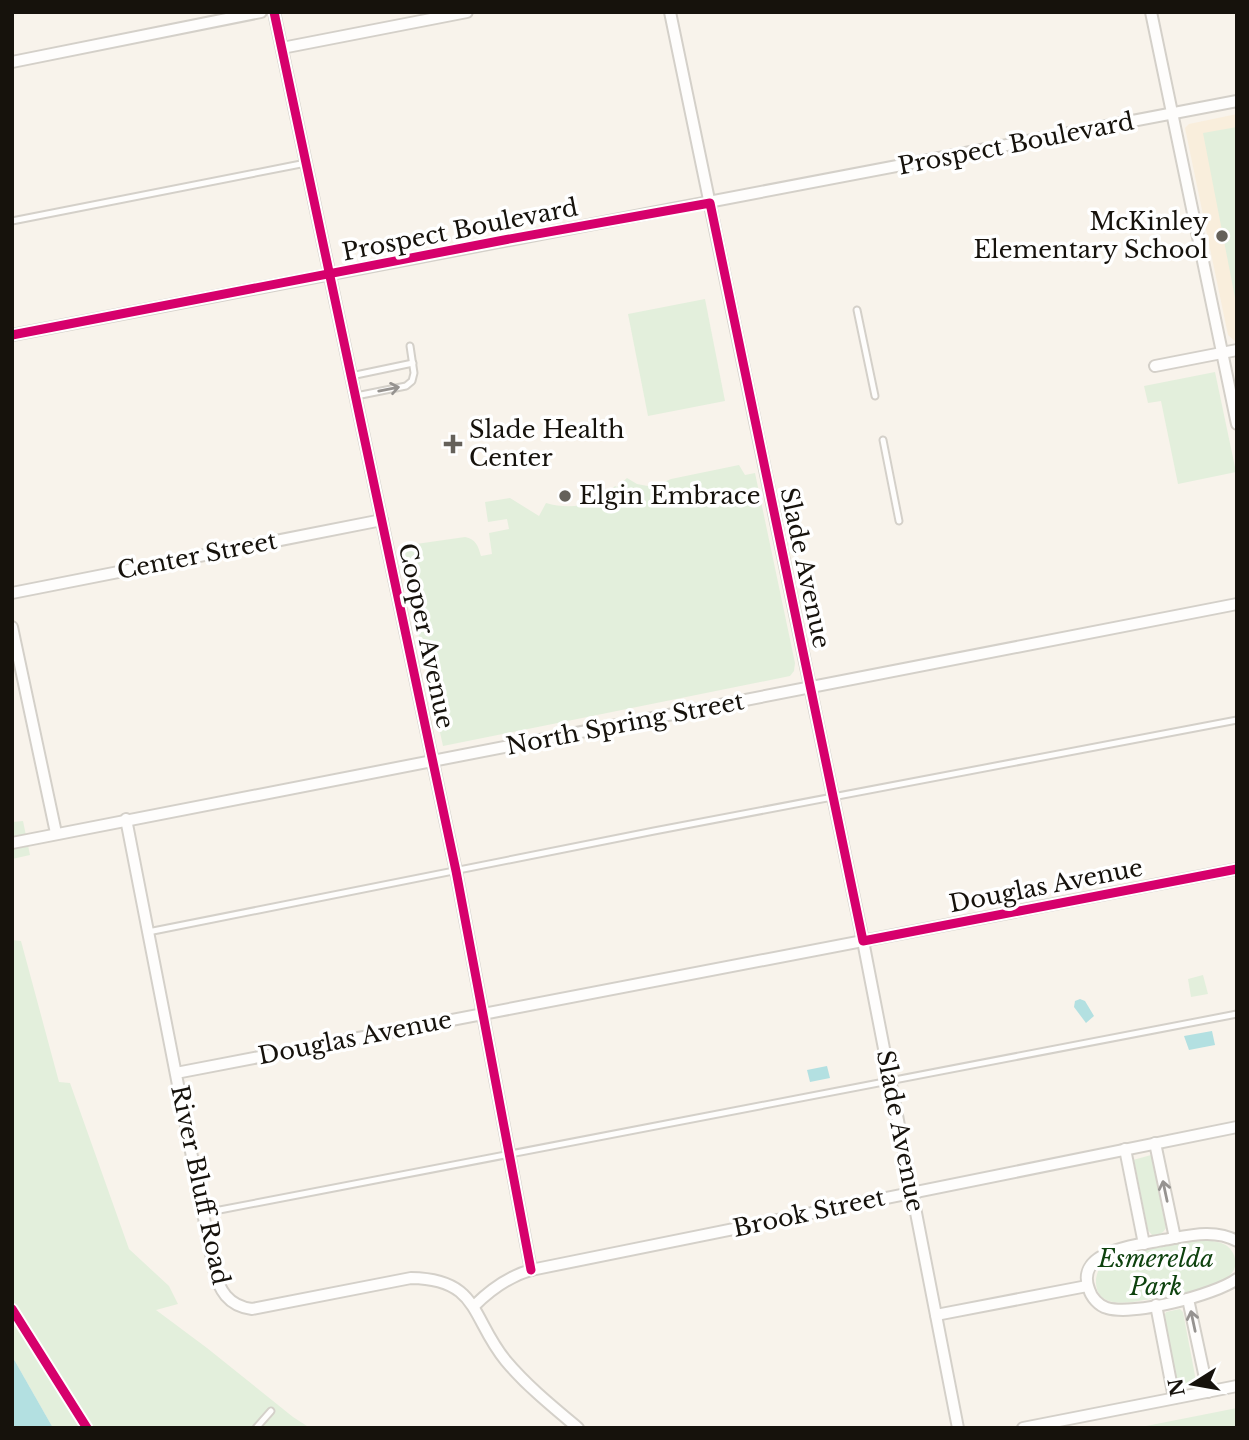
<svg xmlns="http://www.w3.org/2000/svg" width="1249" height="1440" font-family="'Libre Baskerville',serif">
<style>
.built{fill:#f9eedc}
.green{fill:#e3efdc}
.water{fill:#b3e0e1}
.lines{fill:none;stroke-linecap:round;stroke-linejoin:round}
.lane-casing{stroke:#d4d0c9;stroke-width:9}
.street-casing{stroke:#d4d0c9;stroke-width:14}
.lane{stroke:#fefdfc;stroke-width:5}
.street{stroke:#fefdfc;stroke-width:10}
.cycleway-casing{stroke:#fff;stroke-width:13}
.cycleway{stroke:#d6006c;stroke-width:9}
.oneway{stroke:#969390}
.poi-dot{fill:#65615a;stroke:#fff;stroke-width:2.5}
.labels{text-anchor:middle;stroke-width:7;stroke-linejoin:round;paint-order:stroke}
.street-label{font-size:24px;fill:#16120c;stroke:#fff}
.poi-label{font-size:24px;fill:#16120c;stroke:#fff;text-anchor:start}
.park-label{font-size:24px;font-style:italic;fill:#0e420e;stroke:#fff}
</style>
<rect width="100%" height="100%" fill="#f8f3eb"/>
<path class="built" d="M1237,114V341H1235L1228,335L1185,128L1189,124Z"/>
<g class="green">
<path d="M1237,127V308L1203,133Z"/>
<path d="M705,299L725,401L648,416L628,314Z"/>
<path d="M1215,372L1236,472L1178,484L1161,401L1148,403L1144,386Z"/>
<path d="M739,465L745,475L755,473L795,663L794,671L790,676L443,746L400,550L409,545L465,537C476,539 478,546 481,556L492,554L489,533L509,529L507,519L488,522L485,502L510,498L539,516L546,503C571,510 597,506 615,486L617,487L627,478L637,484L653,487L671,479Z"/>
<path d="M23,821L30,855L12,859V822Z"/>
<path d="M12,940L21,941L59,1082L70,1083L129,1249L169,1286L178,1304L156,1310L207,1348L293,1417L310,1428H53L12,1356Z"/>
<path d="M1203,975L1208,994L1191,997L1188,979Z"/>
<path d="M1151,1155L1166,1228C1162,1234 1160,1235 1152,1235L1145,1227L1133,1160Z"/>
<path d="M1201,1240C1213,1241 1227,1241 1233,1253C1249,1287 1181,1293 1161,1297C1141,1300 1094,1315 1096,1279C1097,1272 1100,1265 1106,1261C1122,1250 1179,1244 1201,1240Z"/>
<path d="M1180,1309L1183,1312L1196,1381L1194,1385L1178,1386L1177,1382L1164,1316L1166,1312Z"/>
<path d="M1237,1408V1428H1136Z"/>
</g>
<g class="water">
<path d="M1080,999L1085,1001L1094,1016L1086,1023L1074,1007L1075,1001Z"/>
<path d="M1212,1031L1215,1045L1189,1050L1184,1036Z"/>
<path d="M827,1066L830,1078L810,1082L807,1070Z"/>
<path d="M12,1356L53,1428H12Z"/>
</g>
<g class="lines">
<defs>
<g id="lane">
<path d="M12,221L306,163"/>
<path d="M857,310L875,396"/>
<path d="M351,376L413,363"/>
<path d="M356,396L406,386L412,381L414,373L410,346"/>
<path d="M883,440L899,521"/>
<path d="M148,932L654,831L1237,720"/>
<path d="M204,1213L1237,1014"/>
<path d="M256,1428L271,1411"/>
</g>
<g id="street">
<path d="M274,12L456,871L531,1270"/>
<path d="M670,12L863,941L958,1428"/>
<path d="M1151,12L1237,424"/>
<path d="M282,48L467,12"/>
<path d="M12,62L261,12"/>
<path d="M12,335L1237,101"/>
<path d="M1155,366L1237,350"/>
<path d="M12,593L382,520"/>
<path d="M12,627L56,833"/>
<path d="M126,819L214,1269C219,1290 228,1306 252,1309L411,1278C480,1279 471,1319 506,1361C527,1386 553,1407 578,1428"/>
<path d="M12,843L1237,604"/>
<path d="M176,1073L1237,869"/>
<path d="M1155,1143L1175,1238"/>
<path d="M1125,1149L1144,1244"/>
<path d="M1237,1241C1214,1228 1187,1236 1163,1240C1139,1245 1074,1250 1089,1289C1091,1297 1099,1306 1107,1308C1133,1316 1215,1295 1237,1279"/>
<path d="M1188,1299L1208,1392"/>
<path d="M1156,1305L1174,1398"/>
<path d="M474,1306C489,1291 510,1276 531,1270L1237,1127"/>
<path d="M936,1315L1087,1286"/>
<path d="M1023,1428L1237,1386"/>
</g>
</defs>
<use href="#lane" class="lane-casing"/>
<use href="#street" class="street-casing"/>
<use href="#lane" class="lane"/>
<use href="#street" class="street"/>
<defs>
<g id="cycleway">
<path d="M274,12L456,871L531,1270"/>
<path d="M12,335L504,240L710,203L863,941L1237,869"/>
<path d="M12,1309L87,1428"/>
</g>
</defs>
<use href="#cycleway" class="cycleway-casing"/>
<use href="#cycleway" class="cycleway"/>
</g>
<defs><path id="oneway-shaft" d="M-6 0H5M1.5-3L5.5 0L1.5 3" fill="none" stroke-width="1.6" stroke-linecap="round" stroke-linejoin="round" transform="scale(1.75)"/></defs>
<g class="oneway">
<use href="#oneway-shaft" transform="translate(389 389) rotate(-11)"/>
<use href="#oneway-shaft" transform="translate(1165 1191) rotate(-102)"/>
<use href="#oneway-shaft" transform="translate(1193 1321) rotate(-102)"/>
</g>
<g class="poi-dot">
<circle cx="1222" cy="236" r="7"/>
<path d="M449.5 433.5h7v7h7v7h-7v7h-7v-7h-7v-7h7z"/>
<circle cx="565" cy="496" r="7"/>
</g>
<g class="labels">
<g class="street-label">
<text transform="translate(1016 144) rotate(-11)" y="8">Prospect Boulevard</text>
<text transform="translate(460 230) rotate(-11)" y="8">Prospect Boulevard</text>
<text transform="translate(197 556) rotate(-11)" y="8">Center Street</text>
<text transform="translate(805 568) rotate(78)" y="8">Slade Avenue</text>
<text transform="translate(426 636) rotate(78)" y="8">Cooper Avenue</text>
<text transform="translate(625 724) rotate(-11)" y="8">North Spring Street</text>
<text transform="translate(1046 886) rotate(-11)" y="8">Douglas Avenue</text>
<text transform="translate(355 1038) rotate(-11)" y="8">Douglas Avenue</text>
<text transform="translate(900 1131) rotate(79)" y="8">Slade Avenue</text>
<text transform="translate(200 1185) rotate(78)" y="8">River Bluff Road</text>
<text transform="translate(809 1213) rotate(-12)" y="8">Brook Street</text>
</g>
<g class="poi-label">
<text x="1208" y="230" text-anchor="end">McKinley<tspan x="1208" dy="28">Elementary School</tspan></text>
<text x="469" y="438">Slade Health<tspan x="469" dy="28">Center</tspan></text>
<text x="579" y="504">Elgin Embrace</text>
</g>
<g class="park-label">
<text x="1156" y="1267">Esmerelda<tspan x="1156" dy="28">Park</tspan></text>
</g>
</g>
<rect width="1249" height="1440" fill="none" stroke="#16120c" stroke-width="28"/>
<g transform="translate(1193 1384) rotate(259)" stroke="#ffffff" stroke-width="5" paint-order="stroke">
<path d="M0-5L12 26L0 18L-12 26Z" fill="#16120c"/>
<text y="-10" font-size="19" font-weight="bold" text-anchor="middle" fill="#16120c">N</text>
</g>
</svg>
